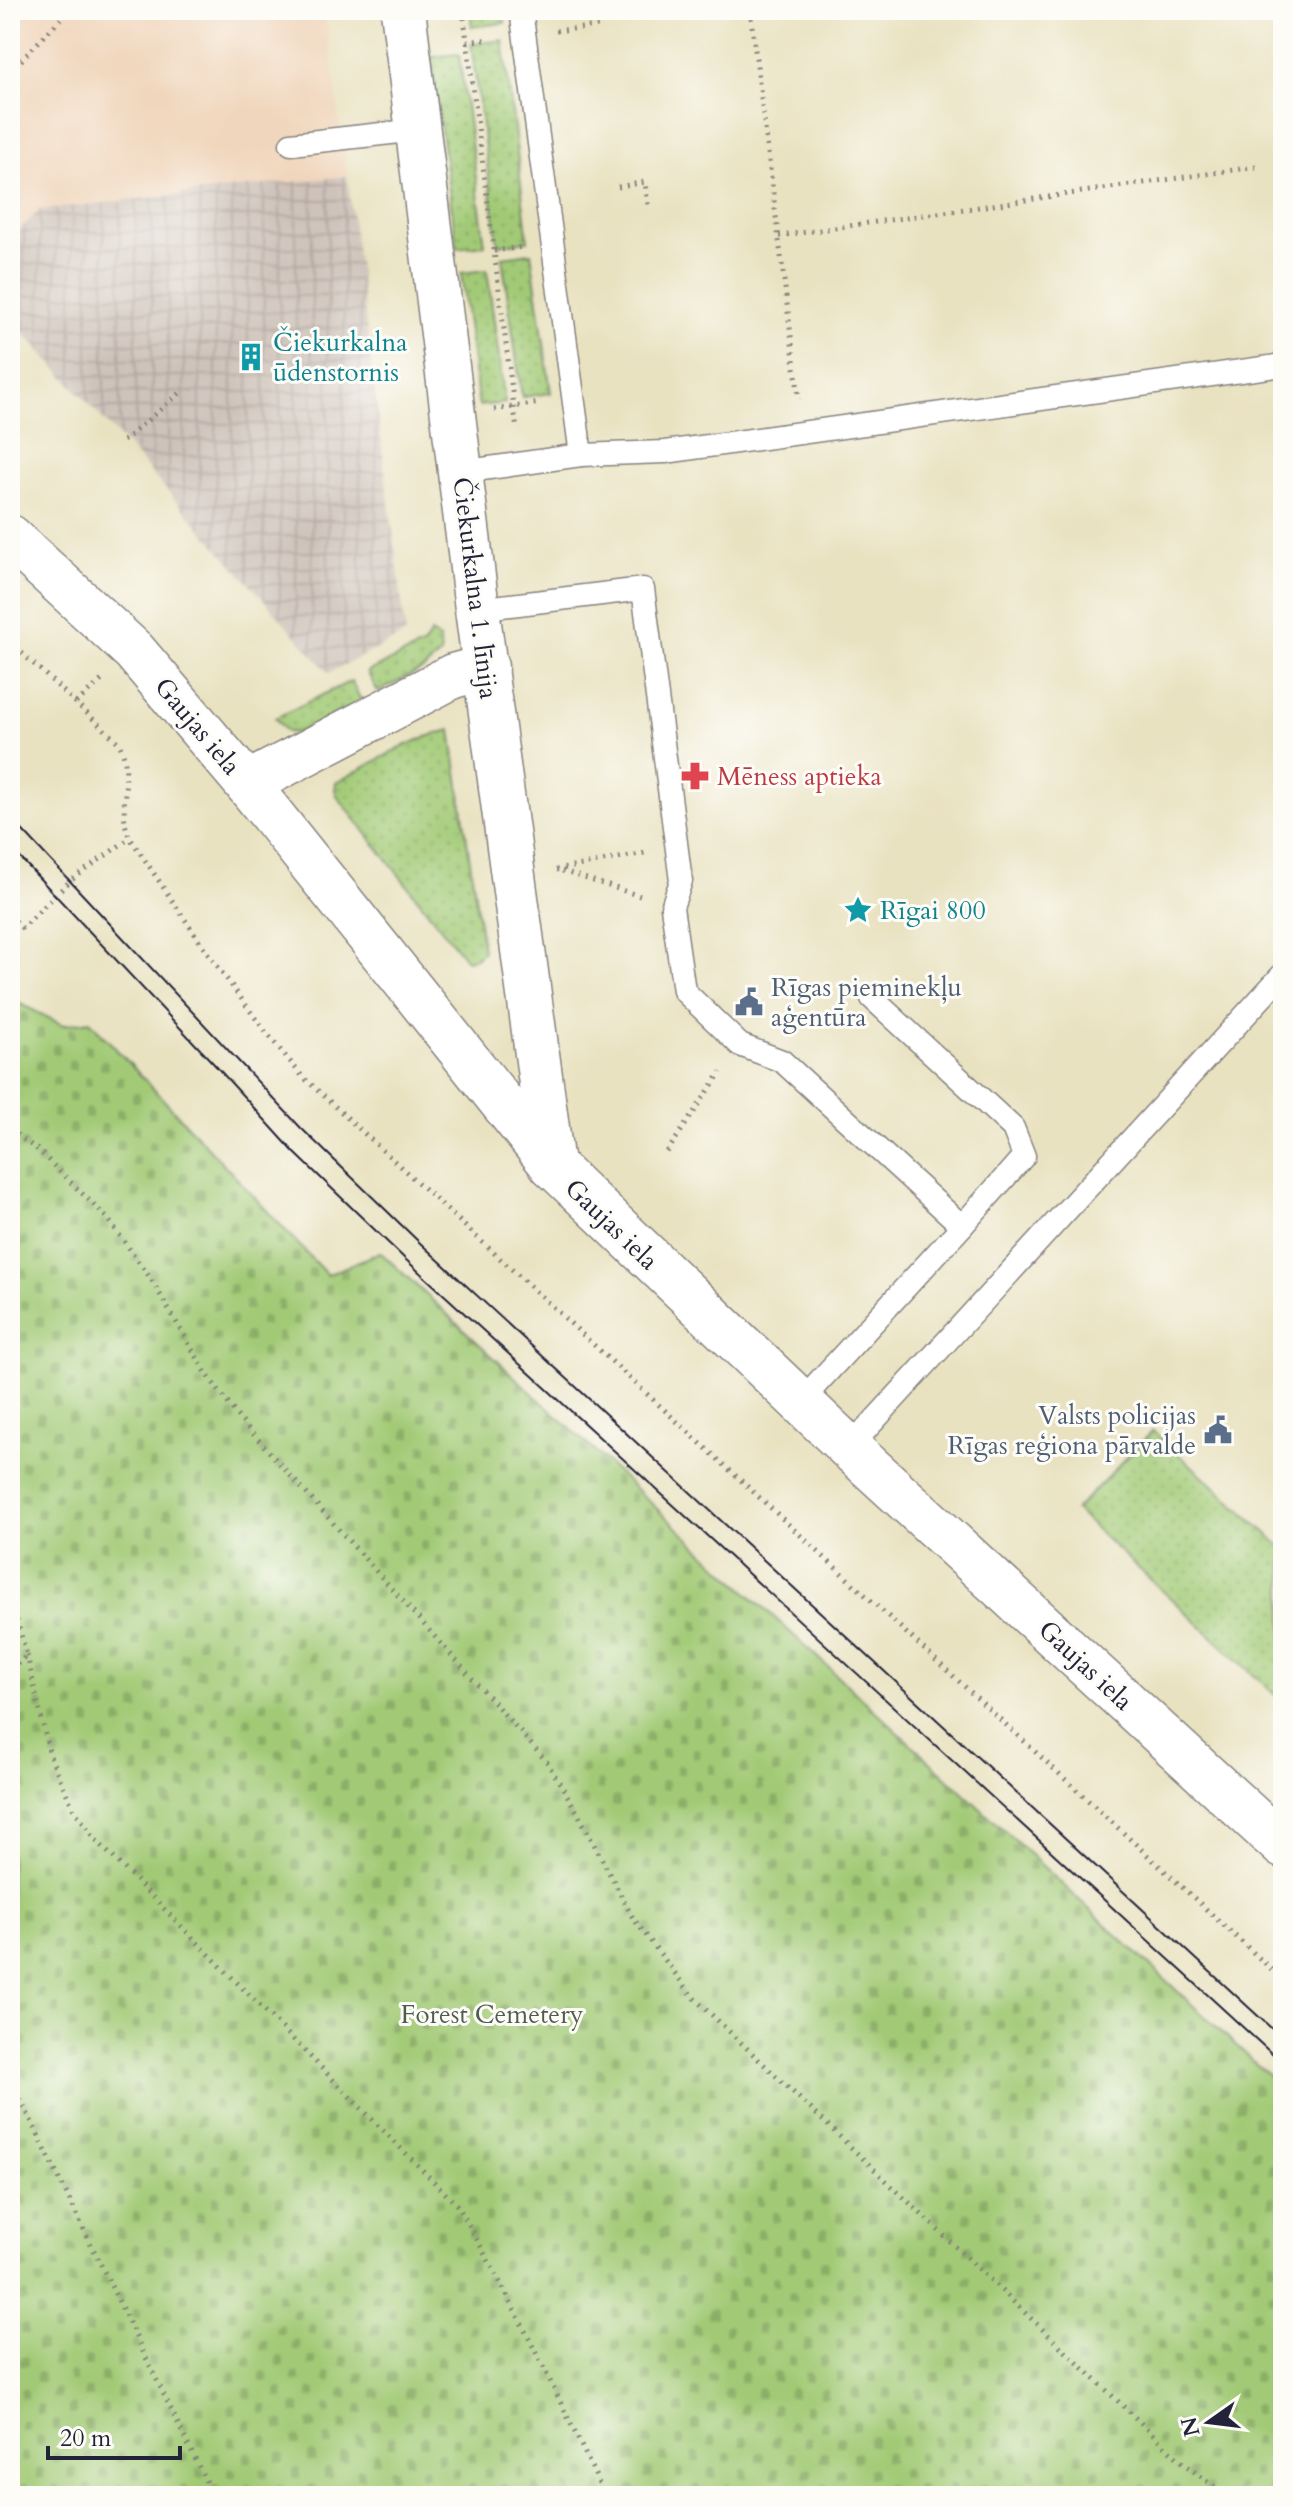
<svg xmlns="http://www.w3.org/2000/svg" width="1293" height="2506" font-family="Cardo,serif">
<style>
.built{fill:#f0d6bc}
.industrial{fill:url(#industrial-grid)}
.grass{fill:url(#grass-dots);stroke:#627658;stroke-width:2}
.cemetery{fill:url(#cemetery-stones);stroke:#627658;stroke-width:2}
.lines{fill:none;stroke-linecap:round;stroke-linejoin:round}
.lane-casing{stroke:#86827e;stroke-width:25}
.secondary-casing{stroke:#86827e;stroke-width:47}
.path{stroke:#86827e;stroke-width:5;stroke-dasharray:2 6;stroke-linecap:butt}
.lane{stroke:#fff;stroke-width:22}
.secondary{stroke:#fff;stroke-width:44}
.tram{stroke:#22223b;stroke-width:2}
.labels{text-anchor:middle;stroke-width:6;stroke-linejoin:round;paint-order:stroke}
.culture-label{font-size:26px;fill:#0d838f;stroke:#fdfcf7;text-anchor:start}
.street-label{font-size:26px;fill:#22223b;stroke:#fdfcf7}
.health-label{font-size:26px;fill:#be3a42;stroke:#fdfcf7;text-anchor:start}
.service-label{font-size:26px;fill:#4e5e75;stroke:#fdfcf7;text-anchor:start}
.park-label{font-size:26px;fill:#4f5d50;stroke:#fdfcf7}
</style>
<defs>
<pattern id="industrial-grid" width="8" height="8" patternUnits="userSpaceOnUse" patternTransform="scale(2)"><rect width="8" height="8" fill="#cec2b9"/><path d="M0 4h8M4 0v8" fill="none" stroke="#b1a6a0"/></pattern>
<pattern id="grass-dots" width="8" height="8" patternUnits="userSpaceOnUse" patternTransform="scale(2)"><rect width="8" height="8" fill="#a2ca76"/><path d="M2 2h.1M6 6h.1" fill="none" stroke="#8bad67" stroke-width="1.8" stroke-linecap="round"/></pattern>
<pattern id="cemetery-stones" width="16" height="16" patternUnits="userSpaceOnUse" patternTransform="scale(2)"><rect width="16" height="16" fill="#a2ca76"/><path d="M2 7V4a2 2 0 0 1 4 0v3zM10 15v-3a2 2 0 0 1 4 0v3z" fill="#8bad67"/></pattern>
</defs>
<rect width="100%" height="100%" fill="#fdfcf7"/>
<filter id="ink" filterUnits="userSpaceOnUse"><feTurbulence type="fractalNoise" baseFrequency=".0125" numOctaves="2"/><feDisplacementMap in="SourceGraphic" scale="16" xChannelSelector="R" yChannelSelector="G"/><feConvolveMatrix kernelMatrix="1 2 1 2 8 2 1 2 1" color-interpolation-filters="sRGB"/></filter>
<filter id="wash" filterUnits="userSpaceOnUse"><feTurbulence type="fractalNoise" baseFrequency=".006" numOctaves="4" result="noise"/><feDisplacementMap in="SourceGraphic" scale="32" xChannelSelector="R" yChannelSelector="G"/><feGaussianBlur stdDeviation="1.8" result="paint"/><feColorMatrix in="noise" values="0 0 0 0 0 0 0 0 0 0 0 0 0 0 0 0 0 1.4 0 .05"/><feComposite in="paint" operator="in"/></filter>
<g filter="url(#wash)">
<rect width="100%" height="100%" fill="#e9e2c1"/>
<path class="built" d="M10,10H325L347,176L40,210L10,239Z"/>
<path class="industrial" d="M347,176L406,634L329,673L123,441L10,318V239L40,210Z"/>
<g class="grass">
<path d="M470,10H503L505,23L472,27Z"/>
<path d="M503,40L528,241L498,245L471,44Z"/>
<path d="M459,54L485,245L457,248L431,57Z"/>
<path d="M531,253L551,393L522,397L502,257Z"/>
<path d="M487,270L505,403L479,406L461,273Z"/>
<path d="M431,633L439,639L441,654L424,669L378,692L367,672L424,645Z"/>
<path d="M351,681L362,702L296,733L287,732L275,718Z"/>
<path d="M451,730L483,951L476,958L466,960L337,796L335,790L336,783C373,763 409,739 451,730Z"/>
<path d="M1153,1431L1283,1548V1702L1075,1510Z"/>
</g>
<path class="cemetery" d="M10,999L63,1025L90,1021L327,1275L380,1252L1283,2089V2496H10Z"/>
</g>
<g filter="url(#ink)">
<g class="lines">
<defs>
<g id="lane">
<path d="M521,10L581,455"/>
<path d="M291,144L418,130"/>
<path d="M461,472L581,455L665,452L1283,365"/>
<path d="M477,609L643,589L681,881L672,907L684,991L740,1045L782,1061L962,1226L800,1402"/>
<path d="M872,998L1013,1128L1024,1156L962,1226"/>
<path d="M849,1448L1283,974"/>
</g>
<g id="secondary">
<path d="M403,10L477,609L552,1165"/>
<path d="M10,537L134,651L247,784L552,1165L849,1448L1283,1846"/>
<path d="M247,784L453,676L486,667"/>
</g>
</defs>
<use href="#lane" class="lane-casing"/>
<use href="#secondary" class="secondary-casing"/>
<g class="path">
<path d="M463,10L517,430"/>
<path d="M750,10L799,399"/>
<path d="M556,31L598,26"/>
<path d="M467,42L490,39"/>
<path d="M10,72L68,11"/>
<path d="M618,187L645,182L648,205"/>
<path d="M779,236L1261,166"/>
<path d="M494,251L521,247"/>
<path d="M494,410L540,403"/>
<path d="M123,441L180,393"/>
<path d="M10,642L118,742C136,772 115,808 130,838L207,952L265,1031L302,1076L1283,1980"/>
<path d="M76,703L102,680"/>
<path d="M556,870L645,853"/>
<path d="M562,871L640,896"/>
<path d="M10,915L22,928L70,881L130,838"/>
<path d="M10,1130L38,1150L108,1219L151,1279L206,1373L238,1417L547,1762L576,1810L633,1918L693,1997L1184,2464L1227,2496"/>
<path d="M667,1152L721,1072"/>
<path d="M10,1597L27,1655L10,1671"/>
<path d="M27,1655L50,1756L73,1808L96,1840L458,2206C512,2300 559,2398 605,2496"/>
<path d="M10,2077L213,2496"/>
</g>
<use href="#lane" class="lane"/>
<use href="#secondary" class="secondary"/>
<g class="tram">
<path d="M10,817L301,1128L419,1242L1283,2039"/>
<path d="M10,847L214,1064L294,1152L404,1258L1283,2064"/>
</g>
</g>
</g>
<defs>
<symbol id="building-bare" viewBox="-9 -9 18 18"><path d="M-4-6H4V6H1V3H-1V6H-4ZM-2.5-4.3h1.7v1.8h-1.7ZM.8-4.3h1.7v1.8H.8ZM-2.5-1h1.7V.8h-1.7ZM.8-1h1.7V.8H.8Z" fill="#0f9aa8" stroke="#fdfcf7" stroke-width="2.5" paint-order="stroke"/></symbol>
<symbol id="pharmacy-bare" viewBox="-9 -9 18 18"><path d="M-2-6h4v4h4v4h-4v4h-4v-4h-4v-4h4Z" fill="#e0444e" stroke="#fdfcf7" stroke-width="2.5" paint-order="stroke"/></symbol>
<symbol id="sight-bare" viewBox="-9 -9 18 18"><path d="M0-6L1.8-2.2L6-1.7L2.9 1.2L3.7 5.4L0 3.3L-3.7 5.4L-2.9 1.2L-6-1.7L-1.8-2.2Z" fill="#0f9aa8" stroke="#fdfcf7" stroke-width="2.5" paint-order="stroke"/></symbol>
<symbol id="civic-bare" viewBox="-9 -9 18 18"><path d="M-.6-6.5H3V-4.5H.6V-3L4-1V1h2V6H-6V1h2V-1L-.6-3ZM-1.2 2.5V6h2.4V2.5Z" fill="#5c6f8a" stroke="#fdfcf7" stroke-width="2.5" paint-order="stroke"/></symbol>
</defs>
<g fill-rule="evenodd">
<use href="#building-bare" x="231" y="337" width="40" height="40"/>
<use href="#pharmacy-bare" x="675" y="756" width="40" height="40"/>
<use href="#sight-bare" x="838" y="890" width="40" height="40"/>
<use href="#civic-bare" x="729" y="982" width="40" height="40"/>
<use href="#civic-bare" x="1198" y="1410" width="40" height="40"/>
</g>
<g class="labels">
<g class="culture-label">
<text x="273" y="351">Čiekurkalna<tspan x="273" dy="30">ūdenstornis</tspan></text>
<text x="880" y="919">Rīgai 800</text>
</g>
<g class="street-label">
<text transform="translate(476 588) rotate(83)" y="9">Čiekurkalna 1. līnija</text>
<text transform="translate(198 726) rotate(50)" y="9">Gaujas iela</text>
<text transform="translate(612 1224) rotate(44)" y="9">Gaujas iela</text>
<text transform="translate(1086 1665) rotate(43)" y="9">Gaujas iela</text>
</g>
<g class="health-label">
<text x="717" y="785">Mēness aptieka</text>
</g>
<g class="service-label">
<text x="771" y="996">Rīgas pieminekļu<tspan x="771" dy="30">aģentūra</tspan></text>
<text x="1196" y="1424" text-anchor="end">Valsts policijas<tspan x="1196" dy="30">Rīgas reģiona pārvalde</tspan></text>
</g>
<g class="park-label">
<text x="492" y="2023">Forest Cemetery</text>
</g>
</g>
<rect width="1293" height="2506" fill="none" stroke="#fdfcf7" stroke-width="40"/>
<g transform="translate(1209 2422) rotate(256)" stroke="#fdfcf7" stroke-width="6" paint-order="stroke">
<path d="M0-6L14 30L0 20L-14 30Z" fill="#22223b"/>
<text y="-12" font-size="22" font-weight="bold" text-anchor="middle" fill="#22223b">N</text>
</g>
<path d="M48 2446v12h132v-12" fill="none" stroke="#22223b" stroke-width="4"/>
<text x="60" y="2446" font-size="24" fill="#22223b" stroke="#fdfcf7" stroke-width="6" paint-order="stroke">20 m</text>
</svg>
